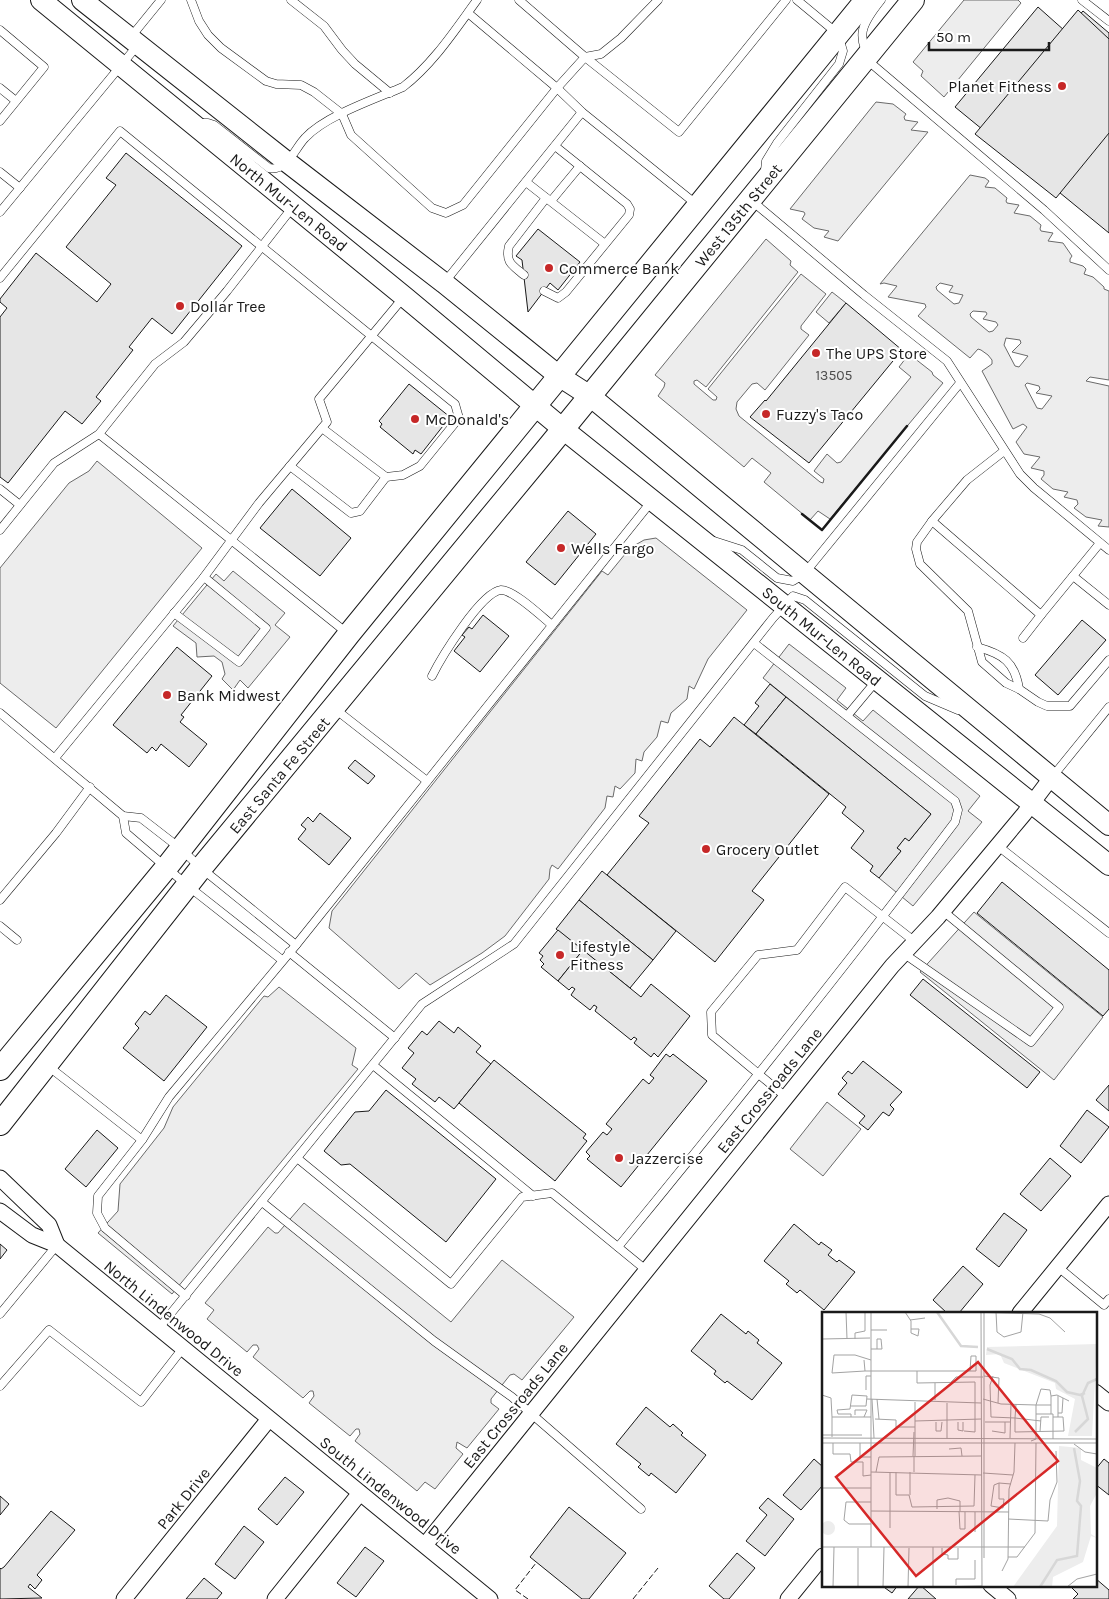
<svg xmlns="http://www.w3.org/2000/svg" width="1109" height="1599" font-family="Karla,sans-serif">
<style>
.built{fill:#ededed;stroke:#6a6a6a;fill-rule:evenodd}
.building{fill:#e6e6e6;stroke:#1a1a1a}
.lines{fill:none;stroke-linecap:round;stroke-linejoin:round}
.service-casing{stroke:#1a1a1a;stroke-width:9}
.minor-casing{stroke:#1a1a1a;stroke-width:17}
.secondary-casing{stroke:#1a1a1a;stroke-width:22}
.primary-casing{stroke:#1a1a1a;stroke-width:24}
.service{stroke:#fff;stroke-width:8}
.minor{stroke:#fff;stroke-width:15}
.secondary{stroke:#fff;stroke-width:20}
.primary{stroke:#fff;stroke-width:22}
.fence{stroke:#1a1a1a;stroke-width:1;stroke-dasharray:6 2.5;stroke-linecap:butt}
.wall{stroke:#1a1a1a;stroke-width:2.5}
.poi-dot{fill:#c62828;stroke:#fff;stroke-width:2}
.labels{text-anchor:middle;stroke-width:4;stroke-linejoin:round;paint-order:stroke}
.number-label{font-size:14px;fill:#4d4d4d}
.poi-label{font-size:16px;fill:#1a1a1a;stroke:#fff;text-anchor:start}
.street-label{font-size:16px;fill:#1a1a1a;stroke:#fff}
.inset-river{fill:none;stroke:#d7d7d7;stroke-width:2.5}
.inset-road{fill:none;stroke:#a3a3a3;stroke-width:1}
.view{fill:#d62828;fill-opacity:0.15;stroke:#d62828;stroke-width:2.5}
.inset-edge{fill:none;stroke:#1a1a1a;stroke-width:2.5}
</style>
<rect width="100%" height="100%" fill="#fff"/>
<g class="built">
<path d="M964,0H1018L1021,3L944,97L921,76L923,71L913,62Z"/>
<path d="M876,102L893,104L906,114L904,117L905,120L918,122L911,130L928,132L838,241L824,237L829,231L814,228L802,219L805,214L804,212L790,209Z"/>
<path d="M970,175L985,178L989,181L985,187L995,188L1007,198L1006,201L1007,203L1019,205L1014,213L1030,216L1041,225L1040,229L1041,231L1053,233L1048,241L1063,243L1072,256L1070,259V262L1083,266L1086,269L1084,274L1093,277L1104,287V289L1109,291V380L1090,377L1086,381L1109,386V527L1098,526L1102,520L1086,517L1074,508L1078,504L1077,500L1064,497L1068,492L1053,489L1041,479L1044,475V471L1031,468L1040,457L1024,454L1016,442L1027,427L1023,424L1013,429L982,371L992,364V360L988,355L981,350L978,349L970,358L918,316L926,307L925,304L888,297L897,286L884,283L880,284ZM940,283L953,286L949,292L963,295L959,303L954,304L937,290L936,287ZM973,311L986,312L987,314L983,319L996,322L998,325L993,331L989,332L971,317L970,314ZM1006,338L1020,340L1021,343L1012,352L1028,356L1019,367L1015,366L1004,345ZM1027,383L1039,386L1040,389L1036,393L1052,396L1042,409L1037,408L1025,385Z"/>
<path d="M766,239L791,261L790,265L798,272L706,387L697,380L694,381V384L713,400H716L717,397L708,389L801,274L826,294L801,326V329L809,335L765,390L757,383L752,384L737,402L736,409L739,416L820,482L823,483L824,479L814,471L827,454L837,463L841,462L911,377L899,367L909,354L932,372L933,375L943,383L830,519L818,511L810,520L764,482L771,473L752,458L744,467L658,396L664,387L665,383L655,375Z"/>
<path d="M832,292L846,303L829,323L816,312Z"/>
<path d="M97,461L202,548L56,728L0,683V568L69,483L89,471Z"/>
<path d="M656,538L747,610L708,659L694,689L689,686L687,699L671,713L668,723L661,721L657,737L644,752L642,761L636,759L635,773L620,789L615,786L613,797L607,796L605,808L558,869L552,865L550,869L549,879L505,936L482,953L430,985L416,973L399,989L329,928L332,911L602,571L608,575L630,548L644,540Z"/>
<path d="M233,571L285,613L275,625L290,637L248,688L240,680L233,690L222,679L225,674L222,662L214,656L197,657L196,643L173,626L216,574L224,581Z"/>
<path d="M789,644L846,688L837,700L863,721L873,710L980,796L968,811L982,822L913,906L879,878L901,851L897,848L905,838L910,840L931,814L763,678Z"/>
<path d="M974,912L1103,1017L1054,1080L920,972Z"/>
<path d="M279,987L356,1048L352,1065L358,1069L172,1294L98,1233L118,1211L120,1184L164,1128L173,1107L264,996L268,997Z"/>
<path d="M827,1102L861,1129L823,1176L790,1149Z"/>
<path d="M304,1203L451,1322L502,1260L574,1317L522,1380L514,1374L510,1375L491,1399V1403L499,1409L467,1448L457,1442L456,1448L463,1454L435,1489L425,1482L417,1491L355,1441L360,1434L359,1429H356L350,1436L309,1403L314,1396L313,1391H310L303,1398L253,1357L259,1349L257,1345H253L247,1352L207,1319L214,1310L205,1303L268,1227L275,1233H278Z"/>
</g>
<g class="building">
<path d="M1038,7L1065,31L1083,11L1109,33V233L955,107Z"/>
<path d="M1078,10L1109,39V133L1056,198L975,134Z"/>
<path d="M126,153L242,246L172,334L152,318L129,347L133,350L96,397L101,401L82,424L65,411L8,483L0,477V317L7,308L0,302V299L36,253L97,302L111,284L66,247L116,185L106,178Z"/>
<path d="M538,229L580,262L558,290L550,283L528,312L522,260L516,256Z"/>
<path d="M846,303L902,350L809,463L750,417L765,400L766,401Z"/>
<path d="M409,384L450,417L421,454L415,450L413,454L380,427L382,424L379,421Z"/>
<path d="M292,489L351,538L320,576L260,528Z"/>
<path d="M568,511L596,534L555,585L526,562Z"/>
<path d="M483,615L509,636L480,672L454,651L465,637L462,635L469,627L472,629Z"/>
<path d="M1082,620L1106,640L1058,695L1035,675Z"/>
<path d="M177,647L212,676L181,715L184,717L180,722L207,744L189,767L161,744L156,751L152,747L147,753L113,725Z"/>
<path d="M770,684L786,697L756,734L744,725L759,706L755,703Z"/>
<path d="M786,697L931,814L909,841L905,838L897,848L901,851L879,878L870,871L873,866L851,848L864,831L842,813L846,807L756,734Z"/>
<path d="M734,717L829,794L752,891L764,900L715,962L607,875L649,823L639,816L700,739L710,747Z"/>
<path d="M355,760L375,776L368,784L348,768Z"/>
<path d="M320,813L351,838L329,865L298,839L306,829L301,825L308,817L313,822Z"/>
<path d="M602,871L676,931L653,960L579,900Z"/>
<path d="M1002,882L1109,970V1009L1103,1016L977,913Z"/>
<path d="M579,900L653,960L630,988L556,929Z"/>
<path d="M558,930L583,950L558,981L541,967L544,964L540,960L543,956L539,953Z"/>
<path d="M583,950L641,997L651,984L690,1016L658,1057L654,1053L651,1057L634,1043L637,1039L634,1037L631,1040L595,1011L597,1007L594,1005L590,1010L571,995L575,989L572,987L569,990L558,981Z"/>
<path d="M923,979L1040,1072L1027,1088L910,995Z"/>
<path d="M166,995L207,1027L164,1081L123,1048L139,1028L135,1024L145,1011L150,1015Z"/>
<path d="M439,1021L454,1033L458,1027L481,1046L476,1052L491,1064L454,1109L439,1097L435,1102L412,1084L416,1079L402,1068L414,1053L408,1048L422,1031L427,1035Z"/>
<path d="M666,1054L670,1057L673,1054L707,1081L621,1187L587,1159L590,1156L586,1152L603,1132L607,1135L612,1129L606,1124L643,1079L649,1084L654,1078L650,1075Z"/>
<path d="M494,1060L586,1134L583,1138L587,1141L555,1181L459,1103Z"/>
<path d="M863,1061L902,1092L890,1105L894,1109L889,1116L883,1112L868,1130L859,1123L865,1116L838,1094L847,1083L842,1078L848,1071L852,1074Z"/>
<path d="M1109,1085V1111L1096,1100Z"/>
<path d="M386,1090L496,1179L446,1242L350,1164L341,1165L324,1151L355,1112L369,1111Z"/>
<path d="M1087,1110L1109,1127L1081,1163L1060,1146Z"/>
<path d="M97,1130L118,1148L86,1187L65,1169Z"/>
<path d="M1050,1158L1071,1176L1041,1211L1020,1194Z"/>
<path d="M1004,1213L1027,1230L999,1267L976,1249Z"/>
<path d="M794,1224L819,1245L821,1242L832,1250L828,1255L837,1262L839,1260L855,1272L824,1310L800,1290L797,1293L786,1284L789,1281L764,1261Z"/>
<path d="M0,1244L7,1250L0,1259Z"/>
<path d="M963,1266L983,1284L959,1313H947L933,1300Z"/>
<path d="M721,1314L746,1334L748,1331L759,1340L757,1343L782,1363L752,1400L727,1381L725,1383L714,1374L716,1371L691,1351Z"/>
<path d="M646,1407L670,1427L673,1424L683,1433L681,1435L706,1455L676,1493L651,1473L649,1476L638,1467L641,1464L616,1444Z"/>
<path d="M814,1459L823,1467V1485L801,1510L783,1495Z"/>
<path d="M1104,1459L1109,1463V1495L1095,1484V1470Z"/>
<path d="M285,1477L304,1492L277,1525L258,1509Z"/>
<path d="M0,1496L9,1504L0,1515Z"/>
<path d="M768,1498L794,1519L765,1556L746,1541L767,1515L759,1508Z"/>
<path d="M569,1507L626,1553L589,1599H582L530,1557Z"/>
<path d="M51,1511L75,1530L37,1575L42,1580L35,1589L30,1584L28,1587L42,1598L0,1599V1568L1,1569L4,1567Z"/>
<path d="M244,1526L264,1542L235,1579L215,1564Z"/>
<path d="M365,1547L384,1561L356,1597L337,1583Z"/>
<path d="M737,1553L755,1568L729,1599H724L709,1586Z"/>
<path d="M204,1578L222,1593L217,1599H186Z"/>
<path d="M1095,1578L1109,1590V1599H1073L1078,1594L1069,1585H1095Z"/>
<path d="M881,1585H898L892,1593Z"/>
<path d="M920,1585L936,1599H908Z"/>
</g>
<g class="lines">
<defs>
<g id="service">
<path d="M191,0L199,21L208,35L221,48L266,81L276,84L301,85L314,92L342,114L351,135L432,208L446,213L463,205L557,88L585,57L519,0"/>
<path d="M291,0L324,26L342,50L355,64L390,93"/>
<path d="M881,0C861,25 855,36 873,65L1044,210L1109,270"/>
<path d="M1082,0L1109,21"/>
<path d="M468,13L557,88L582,112L696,204"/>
<path d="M0,30L44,67L0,121"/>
<path d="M130,38L161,0"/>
<path d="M585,57L679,132L786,0"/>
<path d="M585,57L601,54L621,38L658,0"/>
<path d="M0,88L16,101"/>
<path d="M198,123H208L214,125L269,168C287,172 295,148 305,138C325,116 375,99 403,87C433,64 455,30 477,0"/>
<path d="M765,171L766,161L777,143L839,64L843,51L838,34L797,0"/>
<path d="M0,172L20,188"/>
<path d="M526,182L605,244"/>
<path d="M551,201L580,166"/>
<path d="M752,201L864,295L947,361L1020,474L1034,488L1109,550"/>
<path d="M0,212L137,46"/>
<path d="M524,275C512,265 505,262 509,246L546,198"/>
<path d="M0,278L120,131L455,404L459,418L420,466L403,475L386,477"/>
<path d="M444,283L582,112"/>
<path d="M544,291L558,298L566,292L629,215L630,209L627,204L555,146"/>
<path d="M99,434L347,633"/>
<path d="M1004,451L967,480L932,521L1041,615L1100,543"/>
<path d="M290,466L351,513L360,511L386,477L322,428"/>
<path d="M0,489L20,505"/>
<path d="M932,521L917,542L916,549L920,564L968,611L982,662L1006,683L1019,689L1038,702L1047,706H1070L1109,660"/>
<path d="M0,530L54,463L99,434L155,364L184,342L227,291L292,208"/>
<path d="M714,541L742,550L777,578L793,581L804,574L960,383"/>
<path d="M1073,576L1109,605"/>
<path d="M174,613L239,662L266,628L204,577"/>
<path d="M1023,638L1041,615"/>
<path d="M977,647C1003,654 1015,662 1019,689"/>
<path d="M432,676C441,658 481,592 501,590C514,590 542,617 552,625"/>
<path d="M335,709L427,781"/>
<path d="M0,713L123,816L141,818L181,849L201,868L296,945"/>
<path d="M847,716L877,680"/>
<path d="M55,758L204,577L259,503L327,422L319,399L403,298"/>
<path d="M1053,776L1109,707"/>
<path d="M123,816L126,833L188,886L282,960"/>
<path d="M998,846L1109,933"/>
<path d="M0,900L56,833L90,787"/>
<path d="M0,926L17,940"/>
<path d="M289,952L395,1038"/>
<path d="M903,953L1031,1042L1059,1007L943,911"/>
<path d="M373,1065L533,1196"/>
<path d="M48,1066L142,1140"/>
<path d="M786,1097L712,1035L711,1012L758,955L797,950L845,887L914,941"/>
<path d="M297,1158L451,1284L522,1197L552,1193L646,1270"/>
<path d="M262,1202L434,1341L512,1397L641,1509"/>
<path d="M618,1247C733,1107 846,966 955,822L958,810L955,801L754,643"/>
<path d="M1058,1267L1104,1305L1109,1299"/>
<path d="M186,1296L105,1228L97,1213L98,1196L142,1140L169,1097L296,945L651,502"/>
<path d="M0,1314L57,1245"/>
<path d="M159,1328L422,1004L514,944L773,618L793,596L805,600L925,696L958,710"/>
<path d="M0,1386L49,1330L141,1402L183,1348"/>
</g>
<g id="minor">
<path d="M0,1178L49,1225L57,1245"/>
<path d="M0,1211L32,1235L57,1245L490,1599"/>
<path d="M1020,1313L1109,1204"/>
<path d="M1095,1392L1109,1403"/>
<path d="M425,1545L892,966L938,917L1024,814L1051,778"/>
<path d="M991,1585L1008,1599"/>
<path d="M124,1599L269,1419"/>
<path d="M275,1599L360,1493"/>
<path d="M788,1599L823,1556"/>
</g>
<g id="secondary">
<path d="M41,0L406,298L563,429L1109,865"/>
<path d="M82,0L287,162L444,283L559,376L590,396L1109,825"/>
</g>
<g id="primary">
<path d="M0,1069L166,868L349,634L866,0"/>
<path d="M0,1124L201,868L550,445L913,0"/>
</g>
</defs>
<use href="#service" class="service-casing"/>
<use href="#minor" class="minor-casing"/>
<use href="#secondary" class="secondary-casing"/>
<use href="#primary" class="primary-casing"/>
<use href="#service" class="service"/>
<use href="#minor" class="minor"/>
<use href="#secondary" class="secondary"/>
<use href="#primary" class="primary"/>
<g class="fence">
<path d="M528,1599L515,1590L536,1563"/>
<path d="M633,1599L658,1568"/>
</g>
<path class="wall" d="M802,514L822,530L907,426"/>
</g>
<g class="poi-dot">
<circle cx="1062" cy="86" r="5"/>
<circle cx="549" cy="268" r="5"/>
<circle cx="180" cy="306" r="5"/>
<circle cx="816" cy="353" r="5"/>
<circle cx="766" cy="414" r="5"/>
<circle cx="415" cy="419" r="5"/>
<circle cx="561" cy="548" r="5"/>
<circle cx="167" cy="695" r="5"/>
<circle cx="706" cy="849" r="5"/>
<circle cx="560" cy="955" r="5"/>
<circle cx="619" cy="1158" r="5"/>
</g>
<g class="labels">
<g class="number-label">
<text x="834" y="380">13505</text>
</g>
<g class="poi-label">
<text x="1052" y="92" text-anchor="end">Planet Fitness</text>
<text x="559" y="274">Commerce Bank</text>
<text x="190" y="312">Dollar Tree</text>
<text x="826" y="359">The UPS Store</text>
<text x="776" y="420">Fuzzy's Taco</text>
<text x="425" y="425">McDonald's</text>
<text x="571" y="554">Wells Fargo</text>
<text x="177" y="701">Bank Midwest</text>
<text x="716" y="855">Grocery Outlet</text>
<text x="570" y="952">Lifestyle<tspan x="570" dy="18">Fitness</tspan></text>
<text x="629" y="1164">Jazzercise</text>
</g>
<g class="street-label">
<text transform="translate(289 202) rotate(39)" y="6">North Mur-Len Road</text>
<text transform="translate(738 215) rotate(-51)" y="6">West 135th Street</text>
<text transform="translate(822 636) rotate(39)" y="6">South Mur-Len Road</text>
<text transform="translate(279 775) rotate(-50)" y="6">East Santa Fe Street</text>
<text transform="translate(769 1090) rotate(-51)" y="6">East Crossroads Lane</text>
<text transform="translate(174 1318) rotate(39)" y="6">North Lindenwood Drive</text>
<text transform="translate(515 1405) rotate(-51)" y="6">East Crossroads Lane</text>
<text transform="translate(391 1495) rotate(39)" y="6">South Lindenwood Drive</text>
<text transform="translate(183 1498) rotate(-51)" y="6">Park Drive</text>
</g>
</g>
<g transform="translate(822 1312)">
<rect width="275" height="275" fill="#fff"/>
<path d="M275,32L270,124H246L253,87L234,77L233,71L182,51L178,42L164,43L165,35ZM237,134L259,136V148L275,156V181L268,194L269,222L275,226L269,224L261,250L231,265L230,275H191L235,214ZM-1 216a7 7 0 1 1 14 0a7 7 0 1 1-14 0Z" fill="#ededed"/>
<path class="inset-river" d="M115,0L139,34L156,35M165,37L190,47L198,57L209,58L234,69L245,80L258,83L263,81M253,120L266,107L260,84L266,71L275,67M218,275L235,248L255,244L259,194L255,189L258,169L252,136"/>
<path class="inset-road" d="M24,0L25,27M83,0L89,9V21L96,24L97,17H89M146,0L217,2L228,6L243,20M159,0L160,275M162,0V246M174,0L175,20L182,25L199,20L201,0M88,8L103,6M49,18H65M0,27L48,26M33,27V21L43,19V0M49,37H60L59,27H55V37M42,48L43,59H95V71L153,70V120L142,119M43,59L10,61L12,43H33L49,48M95,59H154V44H149L148,59M162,64L177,66L176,91M171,64L168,73L169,105L193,106L194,92M129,70L134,65H161M44,78V64H49M0,83L9,86L10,105M229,84L228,78L219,77L214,93H229M45,87L159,91M50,87L52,126M55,87L57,107M161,87L179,92L214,93V127L209,129M113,88V71M93,90V144M125,91V127M236,101H240L241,86M214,102H231V127M229,102V84L235,83L247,89M33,103V98H45L42,105M29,105V102H16L15,98L28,97L30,83L45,84L44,94H29M236,105V84M53,107L74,108V115H93M93,109L159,107M219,109L193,106V120L242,119L241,105H231M114,110V119H119L120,110M136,110V118L141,119V110M163,110H188M170,119L183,121V110M218,120L219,105H227M0,123H40M10,125V105H49M0,126L275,127M188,126L189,92M0,131H275M11,131V142H28L29,150H41V164L49,163M38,131V145H49M252,132L263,140L275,142M127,137L139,136L140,144M91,144L92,120M92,144V160M49,160L160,163M54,160L57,145L159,144M68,160V216M74,160V183H87L90,195M161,161L191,163M177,171L172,173L169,194L181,196L182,187M0,176H49M88,183V160M182,187H177V171L189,172M90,195L152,194L153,163M115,197V188L126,186L138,189V199M49,199L187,200M137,199L138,217H143V200M153,200V220M186,207L226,209L228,188L235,170L234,139M49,212H27L22,208L24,190H49M0,235H203M49,235V0M120,236V242L126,243V247H136V236M186,245H195L213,221L214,131M180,259L186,247L187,177L192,160L193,131M134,273V267H153V248M11,275L12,235M36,275V236M61,275L62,235M86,275L87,236M111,275V235M115,275L160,274M245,275L255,267L275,262"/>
<path class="view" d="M156,50L236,149L94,264L14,165Z"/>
<rect width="275" height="275" class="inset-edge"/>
</g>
<path d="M929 42v8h120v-8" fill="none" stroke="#1a1a1a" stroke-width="2.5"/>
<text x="936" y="42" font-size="15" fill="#1a1a1a" stroke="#ffffff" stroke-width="4" paint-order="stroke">50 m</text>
</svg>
